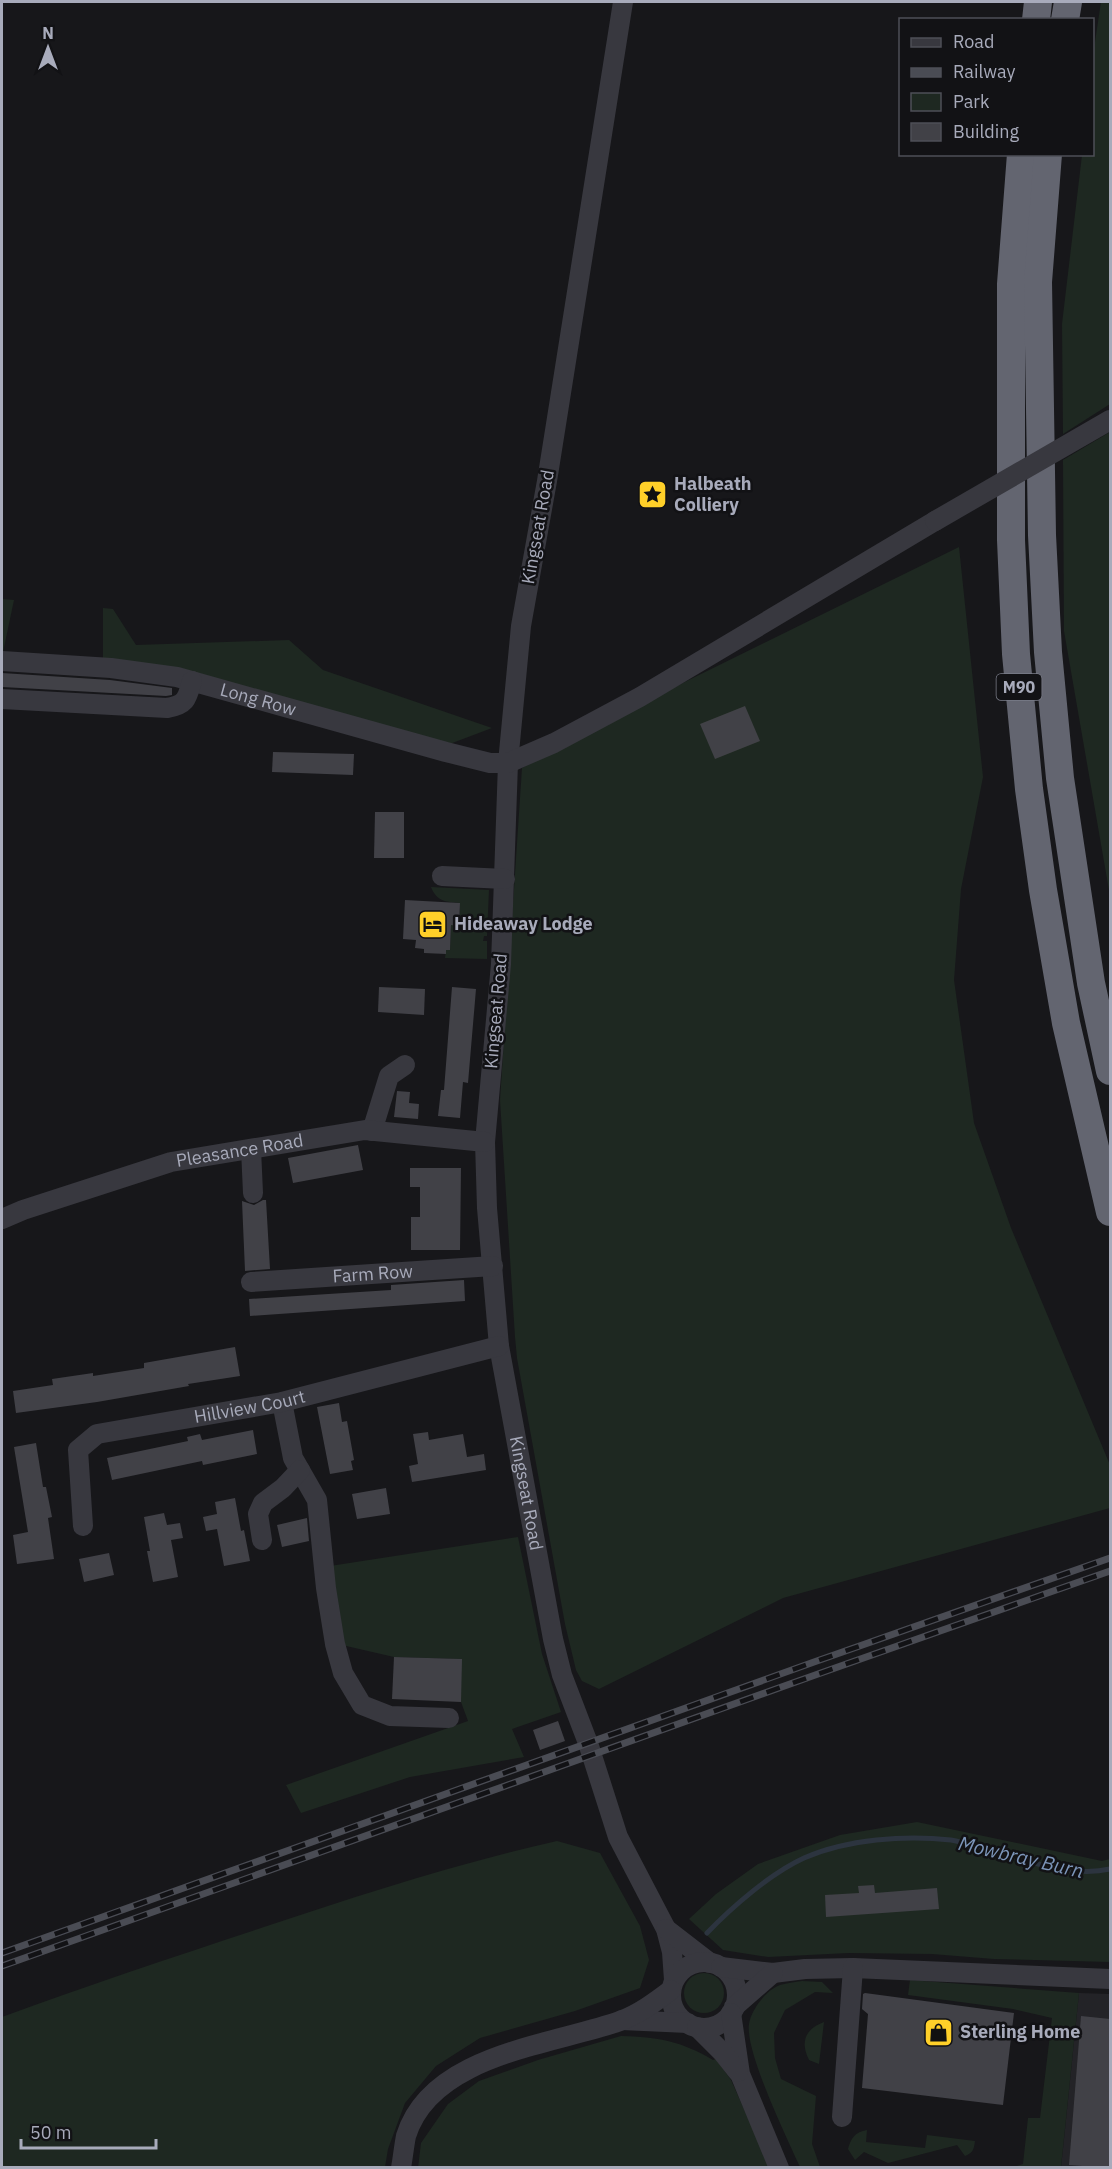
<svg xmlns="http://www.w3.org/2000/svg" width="1112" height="2169" font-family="'IBM Plex Sans',sans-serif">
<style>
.built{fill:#232327}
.green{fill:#1e2821}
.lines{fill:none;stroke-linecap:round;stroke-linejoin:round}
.stream{stroke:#2c343f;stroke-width:5}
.building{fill:#414147}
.minor{stroke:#38383f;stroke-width:20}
.highway{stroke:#636570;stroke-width:28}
.rail-casing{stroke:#4a4c54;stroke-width:7}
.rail{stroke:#121215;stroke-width:4.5;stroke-dasharray:14;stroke-linecap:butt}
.minor-bridge{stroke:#38383f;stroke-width:20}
.labels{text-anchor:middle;stroke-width:5;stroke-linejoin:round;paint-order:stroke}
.shield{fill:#121215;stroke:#7b7d89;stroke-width:1.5}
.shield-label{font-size:16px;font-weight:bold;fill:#a8abbb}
.poi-label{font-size:18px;font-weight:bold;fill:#a8abbb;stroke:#121215;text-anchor:start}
.street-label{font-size:18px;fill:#a8abbb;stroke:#121215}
.water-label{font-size:20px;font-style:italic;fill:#7c95b9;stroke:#121215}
</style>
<rect width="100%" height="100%" fill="#17171a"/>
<path class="built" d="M1079,1993L1110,1994V2167L1061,2168Z"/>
<g class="green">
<path d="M1101,2H1110V404L1063,434L1062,324L1082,155L1092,154V62Z"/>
<path d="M1110,432V896L1064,631L1063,460Z"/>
<path d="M959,547L983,777L961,889L954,980L974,1123L1011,1228L1110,1465V1508L783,1598L599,1689L582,1681L576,1670L565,1624L517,1358L515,1337L500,1100L522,768L632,708Z"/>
<path d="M2,599L14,600L2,657Z"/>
<path d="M103,608L113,609L136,645L289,640L323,670L492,728L447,745L103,663Z"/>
<path d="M431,887L489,890L487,936H484L483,941H487V959L445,958L446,950H450L451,925H459L460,903C447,902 437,902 431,887Z"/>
<path d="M518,1537L542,1654L561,1712L512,1729L524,1757L410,1777L301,1813L286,1785L468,1721L461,1702V1659L394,1657L342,1645L330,1566Z"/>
<path d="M917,1822L1102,1861L1110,1859V1962L994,1959L932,1954L848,1953L768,1957L723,1950L689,1919L716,1894L758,1864L840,1835Z"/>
<path d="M557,1841L600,1853L640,1926L649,1960L640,1988L575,2011L480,2038L436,2066L405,2103L388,2149L385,2167H2V2017C89,1985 176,1956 264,1927C360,1895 458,1863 557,1841Z"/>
<circle cx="704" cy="1993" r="20"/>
<path d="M910,1980L1079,1993L1061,2167H1014L1023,2164L1028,2118H1040L1052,2018L1013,2009L908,1995Z"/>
<path d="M802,1981L822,1982L833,1993L815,1992L785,2010L774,2033L775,2058L781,2079L816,2096L812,2144L820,2167H800C787,2138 745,2052 749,2024C751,2010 766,1990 780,1985C787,1983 795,1982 802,1981Z"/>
<path d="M824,2022L819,2064L809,2060C800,2042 805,2029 824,2022Z"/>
<path d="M621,2036C658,2037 681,2041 713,2060L716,2059L731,2080L770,2167L418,2168L421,2143L448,2104L479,2081L538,2060Z"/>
<path d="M867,2130L866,2142L925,2148L927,2135L975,2141C974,2149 973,2153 965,2156L957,2145L888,2163L864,2152L855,2160L848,2149C851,2138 855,2132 867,2130Z"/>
</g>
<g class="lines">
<path class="stream" d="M707,1933C732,1907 771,1873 804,1858C847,1839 905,1835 951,1840C963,1842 975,1846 986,1849C1026,1860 1070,1878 1110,1869"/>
</g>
<g class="building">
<path d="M2,673L110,680L172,688V695L166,696L2,687Z"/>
<path d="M745,706L760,741L715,759L700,724Z"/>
<path d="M273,752L354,754L353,775L272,772Z"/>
<path d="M375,812H404V858H374Z"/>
<path d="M405,900L460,903L459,926L451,925L450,950H446V954L424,953V949L415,948L416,940L403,939Z"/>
<path d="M379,987L425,989L424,1015L378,1012Z"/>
<path d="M452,987L476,989L468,1083L463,1082L460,1118L438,1116L441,1090H444Z"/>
<path d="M397,1091L410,1092L409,1103L419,1104L418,1119L394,1117Z"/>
<path d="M358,1145L363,1170L293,1183L288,1158Z"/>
<path d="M410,1168H461L460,1250H411V1217H420V1187H410Z"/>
<path d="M263,1200H266L270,1269L245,1271L242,1201L254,1205Z"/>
<path d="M464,1280L465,1301L250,1316L249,1299L391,1290V1285Z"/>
<path d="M235,1347L240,1376L188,1384L189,1386L97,1402L16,1413L13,1391L53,1385L52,1379L93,1373V1376L144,1368V1363Z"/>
<path d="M339,1403L342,1422L347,1421L354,1460L351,1461L353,1470L330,1474L317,1407Z"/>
<path d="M253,1430L257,1454L203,1465L202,1461L112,1480L107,1458L188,1441L187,1437L200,1434L202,1440Z"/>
<path d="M428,1432L429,1440L463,1434L467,1457L484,1454L486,1470L412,1482L409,1466L418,1464L413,1434Z"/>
<path d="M36,1443L43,1487H46L52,1517L48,1518L54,1559L17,1564L13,1535L28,1532L14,1447Z"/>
<path d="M386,1488L390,1514L357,1519L352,1494Z"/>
<path d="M235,1498L241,1531L244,1530L250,1561L224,1566L217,1529L206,1531L203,1517L217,1514L215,1502Z"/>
<path d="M164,1513L167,1525L180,1523L183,1538L171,1540L178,1577L153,1582L147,1551H150L144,1517Z"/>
<path d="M307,1518L309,1541L282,1547L277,1525Z"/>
<path d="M109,1553L114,1575L84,1582L79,1559Z"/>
<path d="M394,1657L462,1659L461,1702L392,1699Z"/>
<path d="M558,1721L565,1741L540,1750L533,1730Z"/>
<path d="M874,1885L875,1893L937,1888L939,1909L826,1917L825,1895L859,1893L858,1886Z"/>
<path d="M865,1993L1014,2013L1003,2105L862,2088L868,2014L862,2009L863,1994Z"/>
<path d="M1081,2016L1110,2019L1109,2168L1069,2165Z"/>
</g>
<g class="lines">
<g class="minor">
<path id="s1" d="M623,2L547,481L521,626L508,763L501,964L485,1142L487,1208L499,1346L553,1639L562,1675L588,1743L618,1837L666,1929L672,1952L674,1980"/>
<path id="s2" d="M2,661L111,668L177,677L446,752L490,763H508L554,743L640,697L935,521"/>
<path d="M2,699L167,708C186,705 187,699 192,681"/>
<path d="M442,876L505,879"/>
<path d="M372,1131L389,1076L405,1065"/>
<path d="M251,1149L253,1193"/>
<path id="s3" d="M2,1219L23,1210L171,1162L365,1130L485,1142"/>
<path id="s4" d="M251,1282L493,1266"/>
<path d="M282,1402L293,1458L317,1500L326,1588L335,1644L343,1673L362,1705L390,1716L449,1718"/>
<path id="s5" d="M83,1526L78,1450L97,1434L282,1402L499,1346"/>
<path d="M262,1540L258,1514L263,1503L283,1488L300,1470"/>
<path d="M666,1929L710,1963"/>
<circle cx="704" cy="1995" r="33"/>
<path d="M721,1967L773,1973L805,1969L853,1968L1110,1979"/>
<path d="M734,2007L773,1973"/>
<path d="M731,2013L740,2074L779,2168"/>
<path d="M622,2020L688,2023"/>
<path d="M697,2027L723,2053L738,2072"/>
<path d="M842,2117L853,1968"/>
<path d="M401,2168C403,2157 404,2146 406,2136C431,2054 553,2045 620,2021C639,2014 655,2002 671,1990"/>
</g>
<g class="highway">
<path d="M1036,20L1038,2"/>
<path d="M1065,20L1068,2"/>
<path d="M1021,154L1011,284V540L1016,654L1029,789L1043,890L1066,1023L1110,1212"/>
<path d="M1048,154L1038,282L1042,535L1048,652L1060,778L1091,983L1110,1071"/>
</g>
<defs>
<g id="rail">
<path d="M2,1953L814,1662L1110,1558"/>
<path d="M2,1966L818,1674L1110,1571"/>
</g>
</defs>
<use href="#rail" class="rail-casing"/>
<use href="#rail" class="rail"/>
<path class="minor-bridge" d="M935,521L1110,420"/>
</g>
<defs>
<symbol id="sight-square" viewBox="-11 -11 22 22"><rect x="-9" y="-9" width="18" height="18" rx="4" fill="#ffd029" stroke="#121215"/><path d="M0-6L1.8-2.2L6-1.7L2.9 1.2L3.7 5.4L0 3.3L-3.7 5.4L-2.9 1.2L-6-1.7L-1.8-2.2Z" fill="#111"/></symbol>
<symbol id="hotel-square" viewBox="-11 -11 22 22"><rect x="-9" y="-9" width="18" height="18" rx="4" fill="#ffd029" stroke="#121215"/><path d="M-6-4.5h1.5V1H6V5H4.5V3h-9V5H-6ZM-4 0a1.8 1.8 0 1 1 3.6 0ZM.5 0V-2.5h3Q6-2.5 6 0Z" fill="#111"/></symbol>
<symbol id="shop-square" viewBox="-11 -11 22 22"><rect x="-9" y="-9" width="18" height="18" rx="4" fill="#ffd029" stroke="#121215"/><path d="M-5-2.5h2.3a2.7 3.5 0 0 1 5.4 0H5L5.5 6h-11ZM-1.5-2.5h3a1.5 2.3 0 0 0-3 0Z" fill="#111"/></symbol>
</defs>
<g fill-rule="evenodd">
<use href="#sight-square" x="636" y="478" width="33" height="33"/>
<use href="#hotel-square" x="416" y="908" width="33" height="33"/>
<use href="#shop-square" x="922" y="2016" width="33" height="33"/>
</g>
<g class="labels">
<rect class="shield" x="996.5" y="674" width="45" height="26" rx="4.5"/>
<g class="shield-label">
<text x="1019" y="693">M90</text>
</g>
<g class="poi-label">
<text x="674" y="490">Halbeath<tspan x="674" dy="21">Colliery</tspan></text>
<text x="454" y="930">Hideaway Lodge</text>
<text x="960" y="2038">Sterling Home</text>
</g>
<g class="street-label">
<text transform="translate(538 527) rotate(-80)" y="6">Kingseat Road</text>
<text dy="6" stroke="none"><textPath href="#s2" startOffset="260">Long Row</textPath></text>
<text transform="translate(496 1011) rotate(-85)" y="6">Kingseat Road</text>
<text dy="6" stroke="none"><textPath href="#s3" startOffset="248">Pleasance Road</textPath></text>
<text dy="6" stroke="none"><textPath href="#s4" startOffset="122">Farm Row</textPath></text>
<text dy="6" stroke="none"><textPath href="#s5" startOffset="256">Hillview Court</textPath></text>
<text dy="6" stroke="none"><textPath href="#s1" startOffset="1504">Kingseat Road</textPath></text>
</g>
<g class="water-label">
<text transform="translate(1021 1857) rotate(13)" y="7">Mowbray Burn</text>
</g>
</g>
<rect width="1112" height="2169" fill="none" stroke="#a8abbb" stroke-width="6"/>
<rect x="899" y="18" width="195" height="138" fill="#121215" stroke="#4e4f57" stroke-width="1.5"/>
<rect x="911" y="38" width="30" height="9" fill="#38383f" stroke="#4e4f57" stroke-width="1.5"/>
<text x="953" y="48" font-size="18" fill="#a8abbb">Road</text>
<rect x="911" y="68" width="30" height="9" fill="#4a4c54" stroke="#4e4f57" stroke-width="1.5"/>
<text x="953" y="78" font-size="18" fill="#a8abbb">Railway</text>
<rect x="911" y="93" width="30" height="18" fill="#1e2821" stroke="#4e4f57" stroke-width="1.5"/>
<text x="953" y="108" font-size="18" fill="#a8abbb">Park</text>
<rect x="911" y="123" width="30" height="18" fill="#414147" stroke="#4e4f57" stroke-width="1.5"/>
<text x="953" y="138" font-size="18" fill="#a8abbb">Building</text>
<g transform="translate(48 48)" stroke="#121215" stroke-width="4.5" paint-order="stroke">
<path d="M0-4.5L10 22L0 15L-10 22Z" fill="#a8abbb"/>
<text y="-9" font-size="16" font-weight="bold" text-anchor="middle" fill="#a8abbb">N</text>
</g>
<path d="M21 2139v9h135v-9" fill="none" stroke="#a8abbb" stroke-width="3"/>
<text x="30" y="2139" font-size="18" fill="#a8abbb" stroke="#121215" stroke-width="4.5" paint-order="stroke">50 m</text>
</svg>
